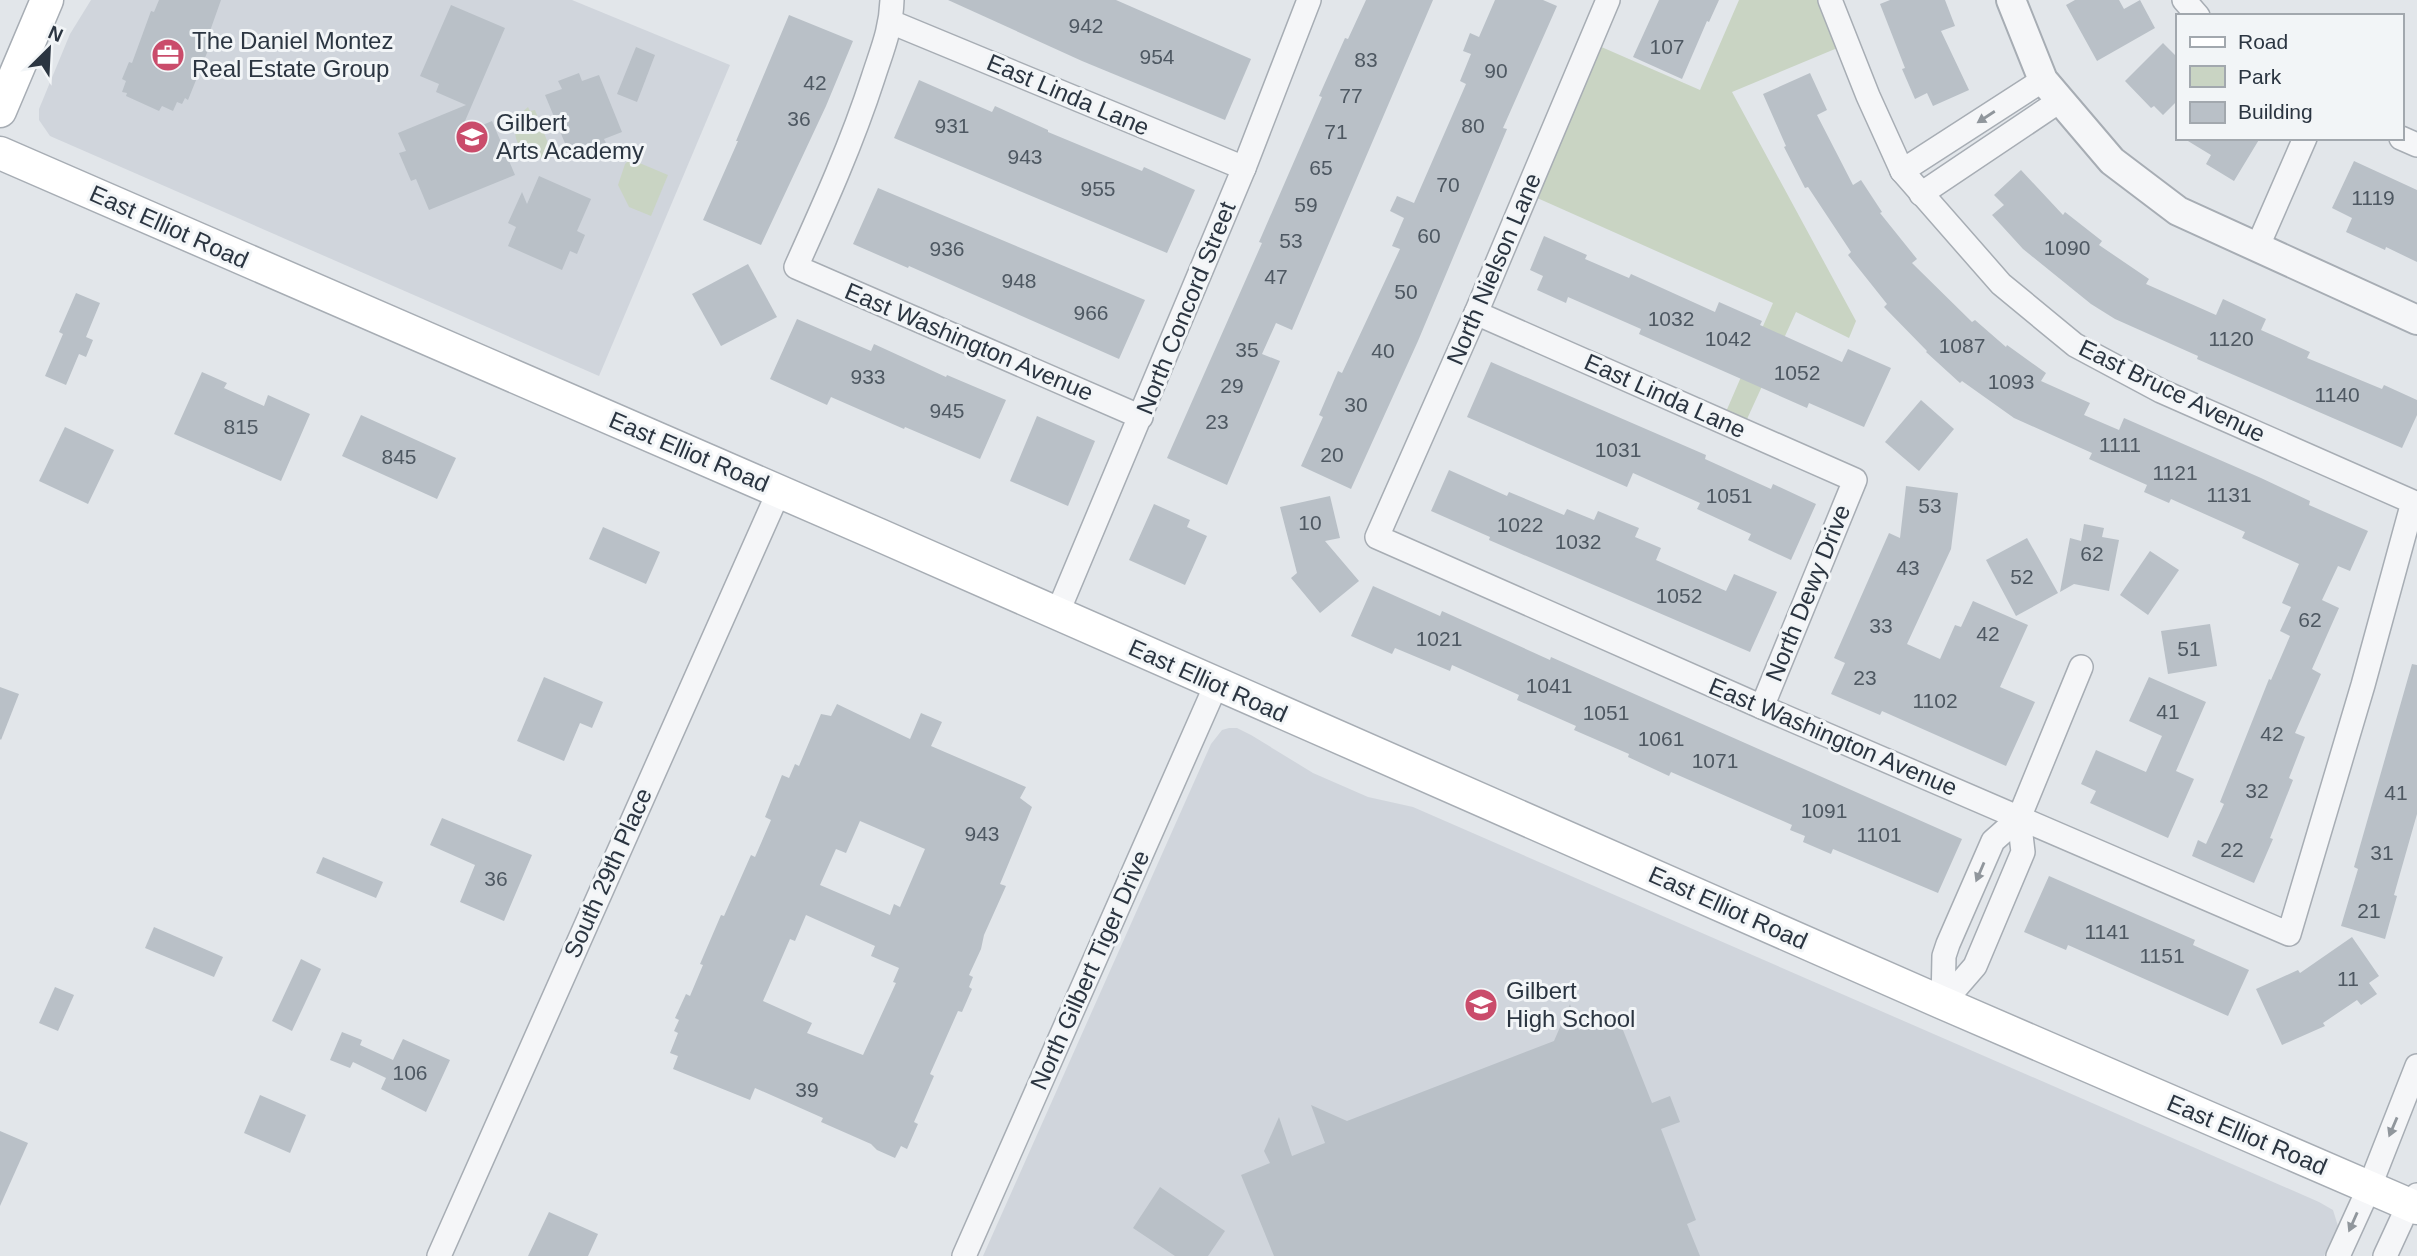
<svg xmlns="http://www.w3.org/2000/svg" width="2417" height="1256" font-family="Arial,sans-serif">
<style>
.built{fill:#d0d5dc}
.green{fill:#c9d4c3}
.building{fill:#b9c0c7;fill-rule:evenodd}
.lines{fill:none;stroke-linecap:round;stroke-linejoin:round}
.minor-casing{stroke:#a7adb4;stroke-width:26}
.tertiary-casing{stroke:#a7adb4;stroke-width:32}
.secondary-casing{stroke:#a7adb4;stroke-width:35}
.minor{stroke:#f5f6f8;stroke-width:23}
.tertiary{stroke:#f5f6f8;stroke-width:28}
.secondary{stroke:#fff;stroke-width:32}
.oneway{fill:#90969c}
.labels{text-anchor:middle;stroke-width:6;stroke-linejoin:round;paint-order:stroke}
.number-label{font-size:21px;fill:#4e5862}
.poi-label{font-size:24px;fill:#2b3541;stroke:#f2f5f7;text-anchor:start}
.street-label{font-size:24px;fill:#2b3541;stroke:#f2f5f7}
</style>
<rect width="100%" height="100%" fill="#e2e6ea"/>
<g class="built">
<path d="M91,0H572L730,65L599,376L50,136L39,120V109L70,34Z"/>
<path d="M1229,728H1237L1251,735L1313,773L1368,797L1413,807L2319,1202L2333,1210L2338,1226L2324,1256H983L1211,744L1222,730Z"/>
</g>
<g class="green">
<path d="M1739,0H1832L1847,44L1732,92L1856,321L1849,338L1796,312L1742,430L1722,421L1773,303L1526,193L1590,42L1700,90Z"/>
<path d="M528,107L530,111L535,110L553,156C520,167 501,128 528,107Z"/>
<path d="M630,159L668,175L651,216L629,207L618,185L625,164Z"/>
</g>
<g class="building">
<path d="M159,0H221L210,31L215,33L188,100L185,98L182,104L177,102L173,111L162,106L159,111L126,96L127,93L122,92L126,81L122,79L129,62L132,63L151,11L154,12Z"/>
<path d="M948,0H1116L1251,59L1225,120L1082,61Z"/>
<path d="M1366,0H1433L1292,330L1276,323L1262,354L1280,361L1227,485L1167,458L1262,243L1259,242L1322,97L1319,96L1345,38L1348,39Z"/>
<path d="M1495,0H1543L1557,6L1503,128L1507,129L1418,341L1351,489L1301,466L1323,417L1319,415L1338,371L1342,373L1400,249L1392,246L1404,218L1390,211L1397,196L1414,203L1466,84L1460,81L1471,54L1463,51L1470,33L1479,37Z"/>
<path d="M1659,0H1719L1709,22L1707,21L1682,79L1633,57Z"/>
<path d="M1890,0H1945L1955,26L1941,31L1969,90L1933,106L1927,93L1915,99L1902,69L1905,68L1880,4Z"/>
<path d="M2075,0H2119L2124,9L2140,0L2155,28L2097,61L2066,5Z"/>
<path d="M451,5L505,28L459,135L492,121L515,175L429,210L416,179L411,181L399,153L406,151L398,133L466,105L436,92L439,84L420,76Z"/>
<path d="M789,15L853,41L826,106L761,245L703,220L738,141H736Z"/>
<path d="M2163,43L2177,57V101L2163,115L2154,106L2151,108L2125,81Z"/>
<path d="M636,47L655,55L637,102L617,94Z"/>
<path d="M579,73L582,81L599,75L622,132L604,139L608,147L589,154L586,147L569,153L545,95L562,89L558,81Z"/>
<path d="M1810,73L1827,110L1817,115L1853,185L1861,180L1882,212L1880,213L1917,259L1912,263L1972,322L1975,320L2006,347L2007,345L2046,373L2041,381L2090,403L2084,415L2119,430L2124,418L2261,478L2310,501L2309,505L2368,531L2350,571L2338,566L2322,600L2339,608L2312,669L2321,674L2295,733L2305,737L2289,778L2293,780L2270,838L2273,839L2254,883L2192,856L2198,840L2206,844L2224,804L2220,802L2269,679L2271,680L2290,636L2280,631L2291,607L2282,603L2299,564L2242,538L2245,532L2171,499L2169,503L2144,492L2147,485L2089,459L2092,453L2014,418L1962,381L1960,383L1926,352L1927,351L1884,307L1887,304L1848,255L1851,252L1808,187L1805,188L1784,147L1786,146L1763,94Z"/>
<path d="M919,80L992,112L995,106L1048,130V132L1142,171L1144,167L1195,190L1167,253L894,138Z"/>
<path d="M2183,138H2260L2234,181L2206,164L2211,155Z"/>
<path d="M2354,161L2417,190V262L2386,247L2385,250L2346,232L2352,218L2332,208Z"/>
<path d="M2021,170L2063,215L2065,212L2102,241L2099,245L2149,279L2146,284L2216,315L2223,299L2266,319L2261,330L2310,352L2307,358L2382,389L2384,385L2417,400V415L2402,448L2197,359L2198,356L2115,319L2091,304L2023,249L1992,215L2004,205L1994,195Z"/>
<path d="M539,176L591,199L577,231L585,235L577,254L570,251L562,270L508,246L516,227L508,223L522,192L527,204Z"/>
<path d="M878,188L1145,300L1119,359L909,266L908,268L853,244Z"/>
<path d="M1544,236L1587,255L1585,259L1629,278L1631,274L1715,312L1719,302L1762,321L1760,325L1842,362L1848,349L1891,368L1864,427L1809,403L1807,408L1639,334L1641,329L1568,297L1566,303L1537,290L1543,276L1530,270Z"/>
<path d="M748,264L777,317L721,346L692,294Z"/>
<path d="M76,293L100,303L86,337L93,340L86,357L79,354L66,385L45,376L63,334L59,332Z"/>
<path d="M797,319L871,351L874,344L946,377L947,375L1006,400L980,459L905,427L904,429L831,397L827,405L770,379Z"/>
<path d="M1491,362L1706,455L1705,459L1771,489L1773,484L1816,504L1791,560L1748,540L1751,534L1697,509L1700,503L1633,473L1627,487L1467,417Z"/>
<path d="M202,372L227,383L224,388L264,406L268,395L310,414L281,481L174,434Z"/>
<path d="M1921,400L1954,429L1919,471L1885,442Z"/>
<path d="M361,415L456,458L437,499L342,456Z"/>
<path d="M1037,416L1095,441L1068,506L1010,481Z"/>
<path d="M65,427L114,450L88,504L39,481Z"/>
<path d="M1449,470L1507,496L1509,492L1564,515L1567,509L1594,520L1598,511L1622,521L1639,528L1635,537L1661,548L1656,560L1726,591L1734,574L1777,592L1750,652L1489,540L1490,537L1431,511Z"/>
<path d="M1906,486L1958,493L1951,549L1907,644L1940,659L1955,625L1961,627L1973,601L2028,625L2000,687L2035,702L2006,766L1882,711L1880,715L1831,694L1845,663L1834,658L1889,533L1900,538Z"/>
<path d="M1330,496L1340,538L1325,541L1359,581L1320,613L1291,578L1297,573L1280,507Z"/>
<path d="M1154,504L1190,520L1187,527L1207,536L1185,585L1129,560Z"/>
<path d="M2084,524L2104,528L2102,537L2119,540L2109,591L2074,584L2060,592L2070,538L2081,541Z"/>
<path d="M603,527L660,552L646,584L589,559Z"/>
<path d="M2027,538L2058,593L2016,616L1986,560Z"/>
<path d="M2150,551L2179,570L2148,615L2120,595Z"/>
<path d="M1373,586L1440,616L1442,611L1550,660L1551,657L1962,839L1938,893L1833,849L1831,854L1803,842L1805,836L1790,830L1792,825L1671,772L1669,776L1628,757L1629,754L1574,730L1576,726L1517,700L1519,695L1452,665L1450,671L1395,648L1392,654L1351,636Z"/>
<path d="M2210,624L2217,666L2168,674L2161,631Z"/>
<path d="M2412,664L2417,665V814L2394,895L2397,896L2385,939L2341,926L2358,869L2354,867Z"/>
<path d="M544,677L603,702L592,728L580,723L564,761L517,741Z"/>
<path d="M2149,677L2206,702L2176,771L2194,779L2168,838L2090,803L2096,791L2081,784L2096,750L2146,772L2162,736L2129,721Z"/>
<path d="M0,687L19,694L1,740L0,739Z"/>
<path d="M837,704L910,739L921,713L942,722L931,746L1026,787L1020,798L1032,807L1000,884L1006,886L984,935L981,949L969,975L973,977L969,987L972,989L962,1012L958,1011L930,1074L934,1076L914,1122L918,1124L907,1149L901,1146L895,1158L877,1150L871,1144L821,1122L823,1118L755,1088L750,1100L673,1069L678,1056L670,1053L678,1033L674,1031L679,1020L675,1018L686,994L690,996L703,965L700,964L721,915L724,916L751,855L755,857L771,820L765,817L782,775L789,778L795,764L799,766L821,714L831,716ZM860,821L925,849L900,907L894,904L890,915L820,885L836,849L846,853ZM806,915L875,946L871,956L899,968L893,982L896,983L863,1055L807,1033L812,1023L763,1001L790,939L795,941Z"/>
<path d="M442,818L532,855L504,921L460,902L475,865L430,845Z"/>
<path d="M323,857L383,882L376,898L316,873Z"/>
<path d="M2049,876L2195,940L2193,945L2249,970L2228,1016L2068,945L2066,950L2024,932Z"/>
<path d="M154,927L223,957L214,977L145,948Z"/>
<path d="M2352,937L2379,976L2369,983L2377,994L2361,1005L2357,1000L2323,1023L2325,1026L2282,1045L2256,989L2298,970L2300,973Z"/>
<path d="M301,959L321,969L292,1031L272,1021Z"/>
<path d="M55,987L74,995L58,1031L39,1023Z"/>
<path d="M1570,1004L1579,1030L1617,1015L1652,1103L1670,1096L1680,1122L1661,1129L1696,1220L1687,1224L1700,1256H1274L1241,1175L1270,1163L1264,1151L1279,1117L1292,1156L1325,1143L1311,1105L1347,1121L1554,1041Z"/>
<path d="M342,1032L362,1040L360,1045L393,1060L403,1039L450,1060L426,1112L381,1089L386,1078L353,1062L350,1068L330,1060Z"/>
<path d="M260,1095L306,1115L290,1153L244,1133Z"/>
<path d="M0,1131L28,1143L0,1206Z"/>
<path d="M1160,1187L1225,1231L1208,1256H1175L1133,1228Z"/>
<path d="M549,1212L598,1234L588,1256H528Z"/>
</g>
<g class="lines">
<defs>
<g id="minor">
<path d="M892,0C891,30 882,50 873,78C852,143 824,205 796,267L1141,417"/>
<path d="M1608,0L1476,313L1377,537L1762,707L2289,934L2363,685L2413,502L2161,391L2075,345L2001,284L1902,171L1868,96L1830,0"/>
<path d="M2184,0L2198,16"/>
<path d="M891,22L1244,168"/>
<path d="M2401,138L2417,145"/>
<path d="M1902,171L2043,80"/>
<path d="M1921,194L2061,100"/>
<path d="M2257,248L2305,138"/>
<path d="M1476,313L1855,480L1762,707"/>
<path d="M1057,614L1244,168L1309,0"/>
<path d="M1943,1003L1944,956L1948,944L1993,841L2019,818L2081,667"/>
<path d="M1943,1003L1975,966L2023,852L2019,818"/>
<path d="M439,1256L779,491"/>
<path d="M964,1256L1216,685"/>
<path d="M2338,1256L2369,1188L2417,1066"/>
<path d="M2385,1256L2409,1204L2417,1195"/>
</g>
<path id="tertiary" d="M2011,0L2043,80L2112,161L2178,211L2417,320"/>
<g id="secondary">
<path d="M0,111L47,0"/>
<path d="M0,153L877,534L1943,1003L2417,1208"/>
</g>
</defs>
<use href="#minor" class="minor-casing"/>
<use href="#tertiary" class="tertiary-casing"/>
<use href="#secondary" class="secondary-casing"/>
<use href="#minor" class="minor"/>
<use href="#tertiary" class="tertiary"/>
<use href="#secondary" class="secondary"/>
</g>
<defs><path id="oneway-solid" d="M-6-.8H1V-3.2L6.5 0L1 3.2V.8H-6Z" transform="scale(1.75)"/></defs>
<g class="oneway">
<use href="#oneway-solid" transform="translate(1986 117) rotate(147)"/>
<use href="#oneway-solid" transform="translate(1980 872) rotate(113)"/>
<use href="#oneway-solid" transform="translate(2393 1127) rotate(113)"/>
<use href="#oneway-solid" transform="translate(2353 1222) rotate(114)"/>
</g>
<defs>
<symbol id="office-disc" viewBox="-11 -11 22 22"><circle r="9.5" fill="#ca4c6b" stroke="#f2f5f7"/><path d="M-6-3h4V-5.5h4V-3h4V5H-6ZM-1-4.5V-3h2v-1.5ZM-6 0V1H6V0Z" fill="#fff"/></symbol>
<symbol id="school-disc" viewBox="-11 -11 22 22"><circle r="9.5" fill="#ca4c6b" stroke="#f2f5f7"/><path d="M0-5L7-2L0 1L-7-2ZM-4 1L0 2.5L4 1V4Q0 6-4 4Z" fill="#fff"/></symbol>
</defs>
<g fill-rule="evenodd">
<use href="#office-disc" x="149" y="36" width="38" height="38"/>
<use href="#school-disc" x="453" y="118" width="38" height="38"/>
<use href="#school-disc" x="1462" y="986" width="38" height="38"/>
</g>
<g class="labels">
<g class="number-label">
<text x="1086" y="33">942</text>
<text x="1667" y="54">107</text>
<text x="1157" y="64">954</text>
<text x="1366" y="67">83</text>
<text x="1496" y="78">90</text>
<text x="815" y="90">42</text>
<text x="1351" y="103">77</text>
<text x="799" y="126">36</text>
<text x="952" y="133">931</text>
<text x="1473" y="133">80</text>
<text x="1336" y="139">71</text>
<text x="1025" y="164">943</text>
<text x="1321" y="175">65</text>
<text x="1448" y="192">70</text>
<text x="1098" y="196">955</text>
<text x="2373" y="205">1119</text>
<text x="1306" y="212">59</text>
<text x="1429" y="243">60</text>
<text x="1291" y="248">53</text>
<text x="2067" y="255">1090</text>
<text x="947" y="256">936</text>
<text x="1276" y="284">47</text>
<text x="1019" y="288">948</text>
<text x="1406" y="299">50</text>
<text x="1091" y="320">966</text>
<text x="1671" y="326">1032</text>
<text x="1728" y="346">1042</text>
<text x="2231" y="346">1120</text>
<text x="1962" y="353">1087</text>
<text x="1247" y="357">35</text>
<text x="1383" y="358">40</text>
<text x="1797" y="380">1052</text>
<text x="868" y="384">933</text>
<text x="2011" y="389">1093</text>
<text x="1232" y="393">29</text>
<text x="2337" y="402">1140</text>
<text x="1356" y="412">30</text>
<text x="947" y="418">945</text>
<text x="1217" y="429">23</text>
<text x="241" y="434">815</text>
<text x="2120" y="452">1111</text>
<text x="1618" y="457">1031</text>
<text x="1332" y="462">20</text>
<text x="399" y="464">845</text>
<text x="2175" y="480">1121</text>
<text x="2229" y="502">1131</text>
<text x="1729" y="503">1051</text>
<text x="1930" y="513">53</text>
<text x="1310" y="530">10</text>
<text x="1520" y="532">1022</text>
<text x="1578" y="549">1032</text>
<text x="2092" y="561">62</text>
<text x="1908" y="575">43</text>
<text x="2022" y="584">52</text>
<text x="1679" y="603">1052</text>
<text x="2310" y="627">62</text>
<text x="1881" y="633">33</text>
<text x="1988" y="641">42</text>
<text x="1439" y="646">1021</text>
<text x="2189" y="656">51</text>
<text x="1865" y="685">23</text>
<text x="1549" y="693">1041</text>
<text x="1935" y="708">1102</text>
<text x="2168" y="719">41</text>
<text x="1606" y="720">1051</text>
<text x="2272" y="741">42</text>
<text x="1661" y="746">1061</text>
<text x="1715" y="768">1071</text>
<text x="2257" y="798">32</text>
<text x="2396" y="800">41</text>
<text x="1824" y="818">1091</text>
<text x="982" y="841">943</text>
<text x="1879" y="842">1101</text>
<text x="2232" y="857">22</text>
<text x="2382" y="860">31</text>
<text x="496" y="886">36</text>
<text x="2369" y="918">21</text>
<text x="2107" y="939">1141</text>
<text x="2162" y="963">1151</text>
<text x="2348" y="986">11</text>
<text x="410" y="1080">106</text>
<text x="807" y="1097">39</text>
</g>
<g class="poi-label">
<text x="192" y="49">The Daniel Montez<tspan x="192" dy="28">Real Estate Group</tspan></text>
<text x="496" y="131">Gilbert<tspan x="496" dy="28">Arts Academy</tspan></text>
<text x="1506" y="999">Gilbert<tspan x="1506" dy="28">High School</tspan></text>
</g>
<g class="street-label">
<text transform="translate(1068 95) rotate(23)" y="8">East Linda Lane</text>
<text transform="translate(169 227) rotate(24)" y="8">East Elliot Road</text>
<text transform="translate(1494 269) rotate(-67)" y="8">North Nielson Lane</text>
<text transform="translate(1186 308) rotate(-68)" y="8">North Concord Street</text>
<text transform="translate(969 342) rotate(23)" y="8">East Washington Avenue</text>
<text transform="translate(2172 391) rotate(26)" y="8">East Bruce Avenue</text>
<text transform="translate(1665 396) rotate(24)" y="8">East Linda Lane</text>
<text transform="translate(689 452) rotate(23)" y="8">East Elliot Road</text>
<text transform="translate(1808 593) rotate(-68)" y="8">North Dewy Drive</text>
<text transform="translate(1208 681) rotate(24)" y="8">East Elliot Road</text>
<text transform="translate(1833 737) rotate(23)" y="8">East Washington Avenue</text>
<text transform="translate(608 873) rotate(-66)" y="8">South 29th Place</text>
<text transform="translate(1728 908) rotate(24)" y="8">East Elliot Road</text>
<text transform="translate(1090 970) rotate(-66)" y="8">North Gilbert Tiger Drive</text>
<text transform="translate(2247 1135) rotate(23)" y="8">East Elliot Road</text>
</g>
</g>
<rect x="2176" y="14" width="228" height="126" fill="#f2f5f7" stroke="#a2a8ae" stroke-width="2"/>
<rect x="2190" y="37" width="35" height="10" fill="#ffffff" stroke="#a2a8ae" stroke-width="2"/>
<text x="2238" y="49" font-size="21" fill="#2b3541">Road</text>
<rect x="2190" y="66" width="35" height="21" fill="#c9d4c3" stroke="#a2a8ae" stroke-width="2"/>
<text x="2238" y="84" font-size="21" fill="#2b3541">Park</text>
<rect x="2190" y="102" width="35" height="21" fill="#b9c0c7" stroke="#a2a8ae" stroke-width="2"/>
<text x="2238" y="119" font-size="21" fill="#2b3541">Building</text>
<g transform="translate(49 49) rotate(24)" stroke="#f2f5f7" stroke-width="5" paint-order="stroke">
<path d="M0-5L12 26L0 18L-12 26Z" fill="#2b3541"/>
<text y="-10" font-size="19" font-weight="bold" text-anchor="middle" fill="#2b3541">N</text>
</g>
</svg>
